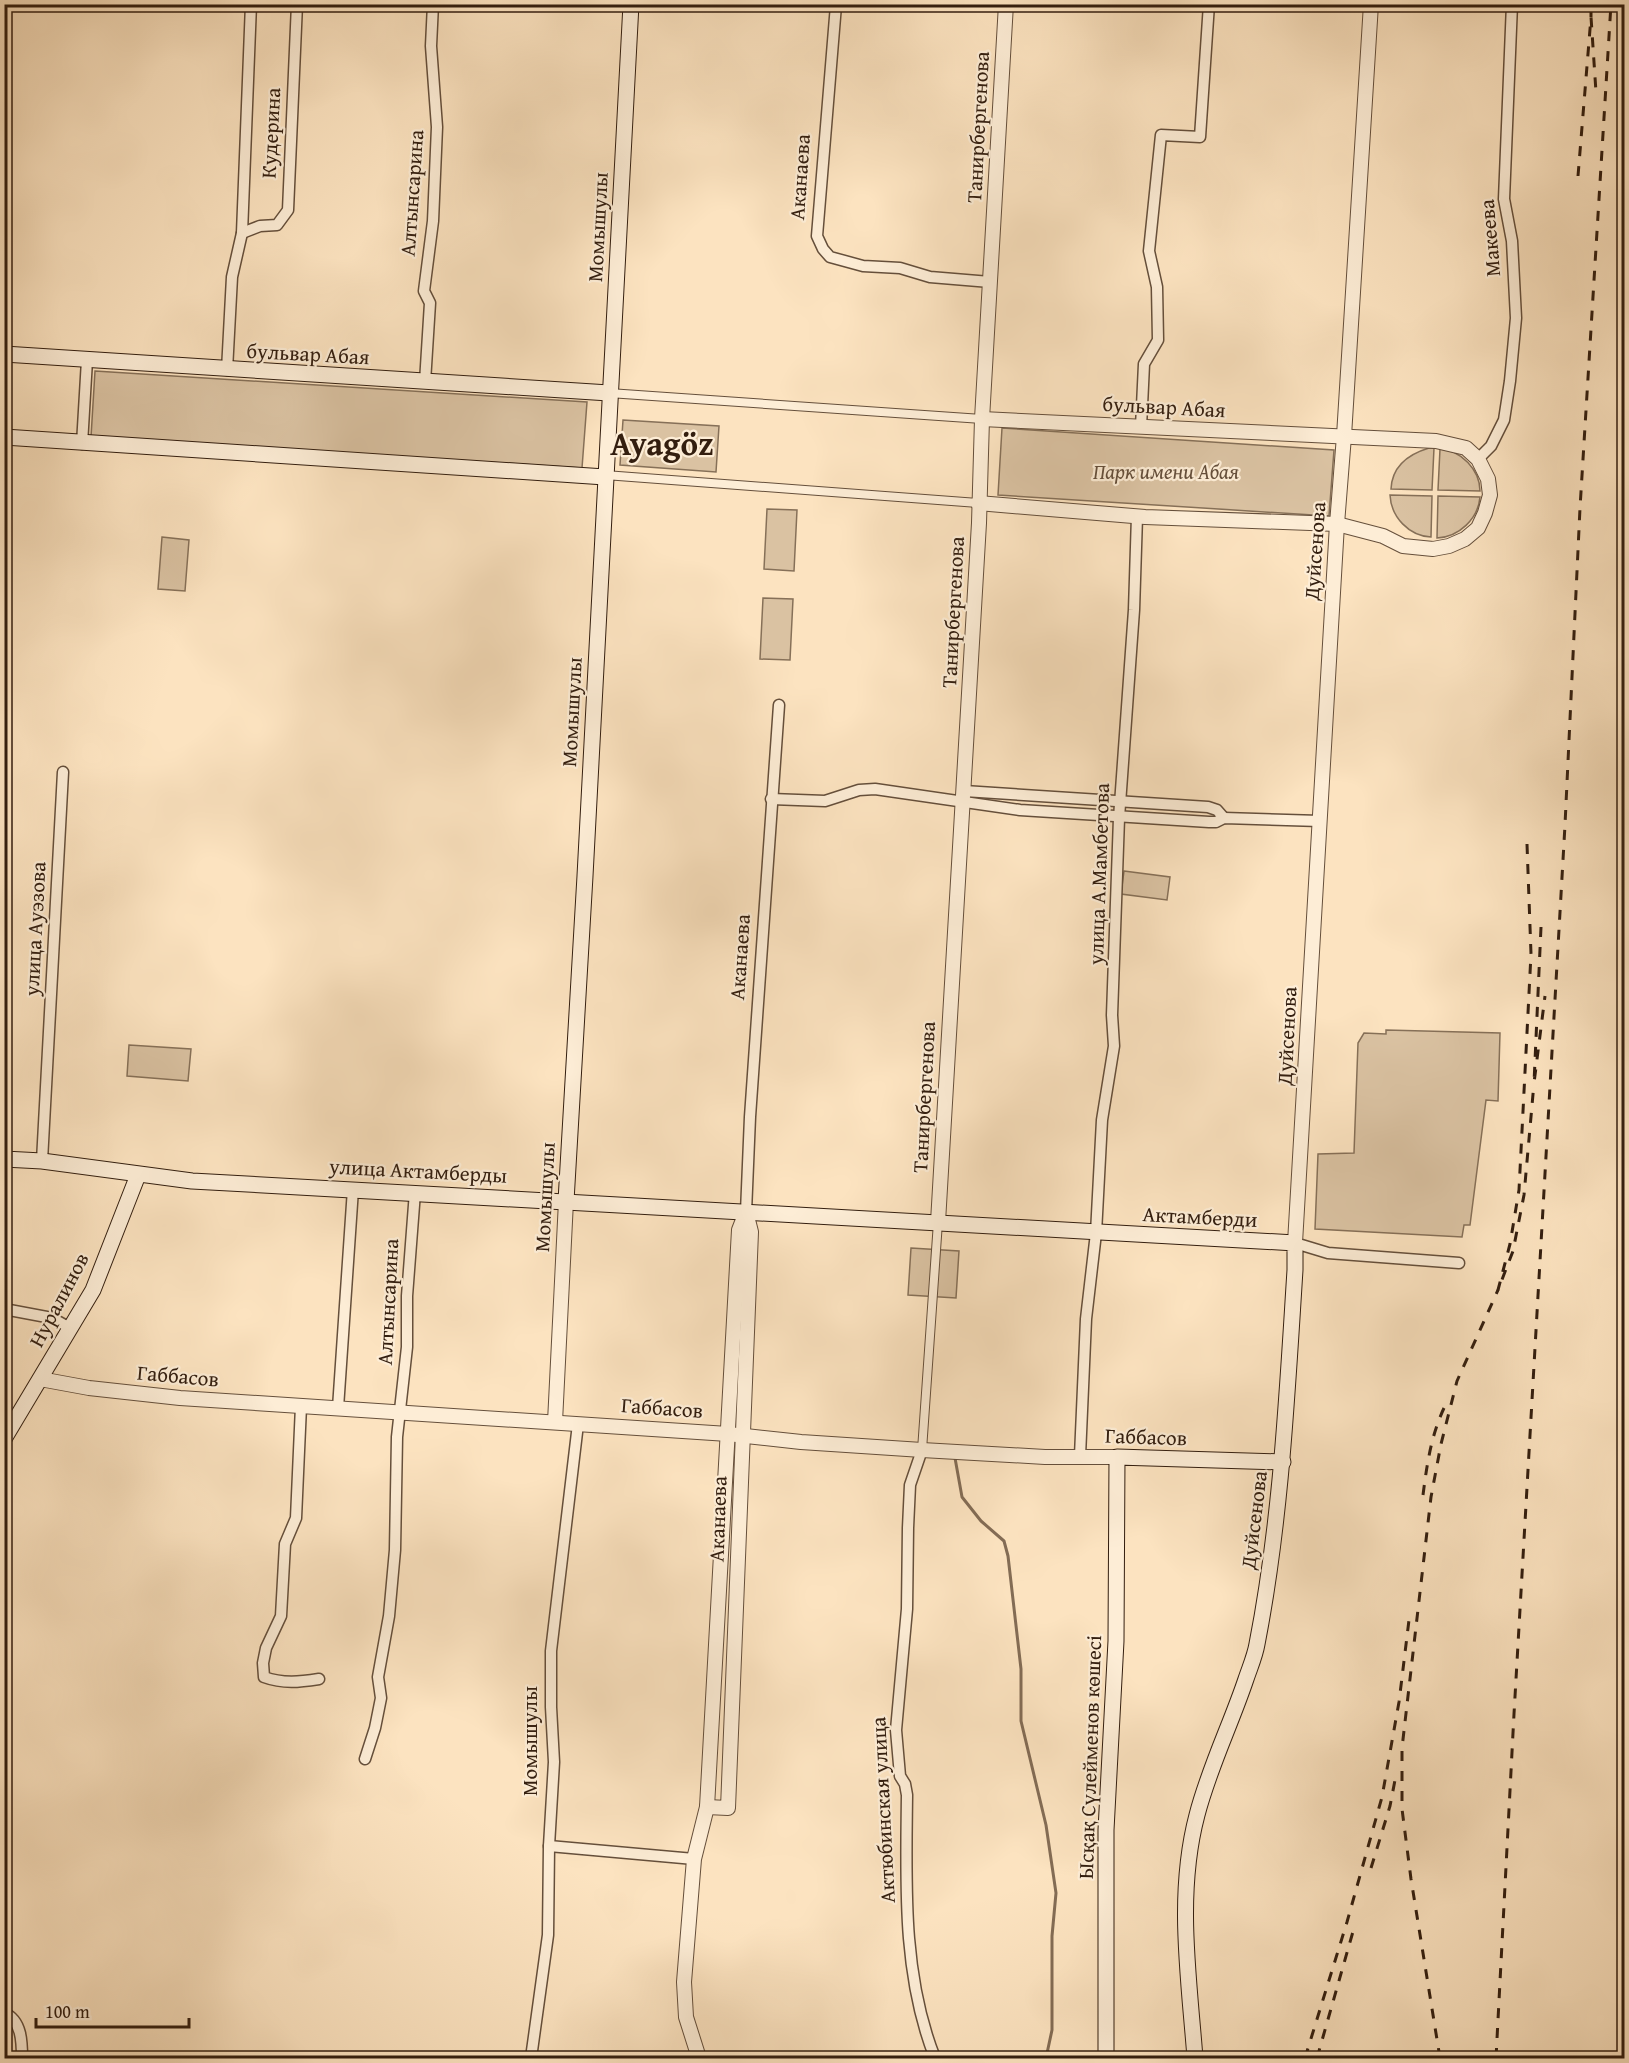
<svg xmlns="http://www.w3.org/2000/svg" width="1629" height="2063" font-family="'Gentium Book Plus',serif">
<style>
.green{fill:#dac2a2;stroke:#867058;stroke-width:1.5}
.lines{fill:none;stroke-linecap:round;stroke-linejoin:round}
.stream{stroke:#836c55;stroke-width:3}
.pedestrian-casing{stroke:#654f3b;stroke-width:10}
.minor-casing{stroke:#654f3b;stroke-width:13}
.tertiary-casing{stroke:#654f3b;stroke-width:16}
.secondary-casing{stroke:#331e0f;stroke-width:17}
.pedestrian{stroke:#fdedd6;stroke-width:8}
.minor{stroke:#fdedd6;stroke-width:10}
.tertiary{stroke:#fdedd6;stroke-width:14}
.secondary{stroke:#fdedd6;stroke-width:15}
.rail{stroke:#331e0f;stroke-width:3;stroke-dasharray:10 10;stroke-linecap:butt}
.labels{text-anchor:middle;stroke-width:4.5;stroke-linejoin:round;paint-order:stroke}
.street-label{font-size:21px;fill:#331e0f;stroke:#fdedd6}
.park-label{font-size:21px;font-style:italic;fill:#654f3b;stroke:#fdedd6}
.town-label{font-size:33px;font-weight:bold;fill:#331e0f;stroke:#fdedd6}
</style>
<rect width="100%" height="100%" fill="#fce3c0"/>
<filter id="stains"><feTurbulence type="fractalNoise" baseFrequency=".00333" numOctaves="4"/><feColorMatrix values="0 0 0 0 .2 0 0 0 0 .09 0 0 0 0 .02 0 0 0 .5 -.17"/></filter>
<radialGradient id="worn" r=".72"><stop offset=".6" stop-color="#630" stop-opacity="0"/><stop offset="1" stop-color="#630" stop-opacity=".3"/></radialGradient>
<g class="green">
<path d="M95,371L587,402L582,468L91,437Z"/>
<path d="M623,420L719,426L716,472L620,465Z"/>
<path d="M1002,428L1334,450L1329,516L998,495Z"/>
<path d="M1429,448H1434L1432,490L1391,489C1392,466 1409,454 1429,448Z"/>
<path d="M1440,449C1461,450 1480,470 1480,491L1438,490Z"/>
<path d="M1390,495L1432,496L1431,537C1409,536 1391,517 1390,495Z"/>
<path d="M1438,496L1480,497C1478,519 1459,537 1437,538Z"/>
<path d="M767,509L797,510L794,571L764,569Z"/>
<path d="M162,537L189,540L185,591L158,589Z"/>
<path d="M763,598L793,599L790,660L760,659Z"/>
<path d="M1124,871L1170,877L1167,900L1121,894Z"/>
<path d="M1386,1030L1500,1033L1498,1101L1486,1100L1470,1225H1464L1462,1237L1315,1229L1318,1154L1354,1153L1358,1043L1364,1033L1386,1034Z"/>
<path d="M129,1045L191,1049L188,1081L127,1076Z"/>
<path d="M911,1248L959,1251L956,1298L908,1295Z"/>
</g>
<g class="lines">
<path class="stream" d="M955,1458L962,1497L981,1521L1004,1541L1008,1556L1021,1669V1721L1046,1825L1056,1893L1052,1936V2030L1046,2058"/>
<defs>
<g id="pedestrian">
<path d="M609,393L982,419"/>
<path d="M605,475L978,503"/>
<path d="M922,1450L938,1222"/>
</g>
<g id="minor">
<path d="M836,5L817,236L823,249L830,257L863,266L900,268L930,277L990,282"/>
<path d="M242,233L260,226L277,225L288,210L297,4"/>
<path d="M227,370L232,277L242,233L251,4"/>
<path d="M425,382L430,303L424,291L433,221L437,127L431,46L433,4"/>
<path d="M1141,427L1144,364L1158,340L1157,287L1149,251L1161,135L1200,137L1209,4"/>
<path d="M82,444L87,360"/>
<path d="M1478,459L1491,446L1504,420L1510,381L1516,318L1512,241L1504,199L1512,4"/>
<path d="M964,791L1208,807L1217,810L1224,818"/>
<path d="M771,799L825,801L859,790L875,789L1020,810L1209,822H1216L1224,818L1320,821"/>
<path d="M42,1161L63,772"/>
<path d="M746,1212L750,1117L779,705"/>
<path d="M1295,1243L1328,1253L1459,1263"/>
<path d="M4,1309L52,1318L70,1328"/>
<path d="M301,1406L296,1518L285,1544L281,1616L266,1648L263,1663L264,1677C283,1684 300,1682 319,1679"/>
<path d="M338,1408L353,1189"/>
<path d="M922,1450L910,1485L908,1528L907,1609L896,1730L900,1776L905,1784L907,1795C906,1883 902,1975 935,2058"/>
<path d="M1080,1456L1086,1319L1096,1233L1102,1120L1114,1046L1112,1015L1119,818L1134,610L1137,516"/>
<path d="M365,1759L375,1728L381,1698L378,1677L389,1616L395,1550L397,1437L407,1347V1296L415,1192"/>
<path d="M549,1846L694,1859"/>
<path d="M4,2013C22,2020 22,2043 22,2058"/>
<path d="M531,2058L548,1935L549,1846L554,1762L551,1707V1651L578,1424"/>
</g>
<g id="tertiary">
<path d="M978,503L1145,517L1337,524L1383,536L1403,546L1433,549L1449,546L1465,539L1478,528L1485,513L1490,495L1488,479L1478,459L1466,448L1436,441L982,419"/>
<path d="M938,1222L979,523L982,419L1006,4"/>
<path d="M1295,1243L1337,524L1344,436L1371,4"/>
<path d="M40,1379L89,1388L180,1398L728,1434L801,1442L922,1450L1045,1457H1117"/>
<path d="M555,1422L566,1201"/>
<path d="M707,1807L728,1808L751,1232L746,1212"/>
<path d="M699,2058L686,2017L684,1982L694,1859L707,1807L739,1230L746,1212"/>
</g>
<g id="secondary">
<path d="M4,354L609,393"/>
<path d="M4,437L605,477"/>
<path d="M4,1159L42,1161L192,1181L1295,1243V1270C1287,1395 1281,1521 1257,1644C1255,1656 1250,1667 1246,1679C1231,1724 1209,1768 1197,1815C1176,1894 1189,1978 1195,2058"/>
<path d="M566,1201L585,876L631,4"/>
<path d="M4,1439L93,1290L138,1175"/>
<path d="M1106,2058V1830L1116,1641L1117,1457L1283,1462"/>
</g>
</defs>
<use href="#pedestrian" class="pedestrian-casing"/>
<use href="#minor" class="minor-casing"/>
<use href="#tertiary" class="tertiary-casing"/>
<use href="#secondary" class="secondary-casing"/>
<use href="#pedestrian" class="pedestrian"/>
<use href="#minor" class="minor"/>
<use href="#tertiary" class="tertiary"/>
<use href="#secondary" class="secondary"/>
<g class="rail">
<path d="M1591,17V4"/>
<path d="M1578,176L1591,17L1596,92"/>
<path d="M1527,844L1531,954L1519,1190L1510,1244L1498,1290L1513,1251L1524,1195L1534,1083"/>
<path d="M1541,927L1534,1083L1545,996"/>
<path d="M1423,1495C1427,1464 1431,1436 1444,1408"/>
<path d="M1371,1868L1390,1806L1396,1775"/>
<path d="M1305,2058L1347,1922L1382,1797L1399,1702L1409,1620"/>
<path d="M1317,2058L1354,1928"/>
<path d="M1440,2058L1411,1879L1402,1809V1748L1431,1497L1441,1444L1457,1381L1498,1290"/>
<path d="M1496,2058L1514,1714L1565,825L1580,508L1611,4"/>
</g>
</g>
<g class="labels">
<g class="street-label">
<text transform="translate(978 127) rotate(-87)" y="7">Танирбергенова</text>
<text transform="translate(271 133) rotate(-87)" y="7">Кудерина</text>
<text transform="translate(800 177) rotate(-86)" y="7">Аканаева</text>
<text transform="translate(412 193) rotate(-86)" y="7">Алтынсарина</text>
<text transform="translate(598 227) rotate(-87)" y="7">Момышулы</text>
<text transform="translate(1490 238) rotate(-95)" y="7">Макеева</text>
<text transform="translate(308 354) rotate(3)" y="7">бульвар Абая</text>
<text transform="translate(1164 407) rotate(3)" y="7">бульвар Абая</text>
<text transform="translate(1315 551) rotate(-86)" y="7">Дуйсенова</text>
<text transform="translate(953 612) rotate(-87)" y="7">Танирбергенова</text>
<text transform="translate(572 712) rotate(-87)" y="7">Момышулы</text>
<text transform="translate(1099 874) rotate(-88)" y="7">улица А.Мамбетова</text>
<text transform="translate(35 929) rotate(-87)" y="7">улица Ауэзова</text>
<text transform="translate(740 957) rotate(-86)" y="7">Аканаева</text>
<text transform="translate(1287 1036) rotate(-87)" y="7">Дуйсенова</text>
<text transform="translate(924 1097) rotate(-87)" y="7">Танирбергенова</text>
<text transform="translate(418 1171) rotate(3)" y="7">улица Актамберды</text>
<text transform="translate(545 1197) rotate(-87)" y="7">Момышулы</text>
<text transform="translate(1200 1217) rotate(3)" y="7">Актамберди</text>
<text transform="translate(59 1300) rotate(-62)" y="7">Нуралинов</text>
<text transform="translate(388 1302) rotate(-87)" y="7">Алтынсарина</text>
<text transform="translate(178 1376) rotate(5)" y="7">Габбасов</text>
<text transform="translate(662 1408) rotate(4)" y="7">Габбасов</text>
<text transform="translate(1146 1437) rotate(2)" y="7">Габбасов</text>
<text transform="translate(718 1519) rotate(-88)" y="7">Аканаева</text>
<text transform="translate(1254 1520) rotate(-83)" y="7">Дуйсенова</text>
<text transform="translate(530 1741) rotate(-90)" y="7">Момышулы</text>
<text transform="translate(1090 1757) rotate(-88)" y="7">Ысқақ Сүлейменов көшесі</text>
<text transform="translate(883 1810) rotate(-93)" y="7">Актюбинская улица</text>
</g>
<g class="park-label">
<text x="1166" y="479">Парк имени Абая</text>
</g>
<g class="town-label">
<text x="662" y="455">Ayagöz</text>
</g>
</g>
<rect width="1629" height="2063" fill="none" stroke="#fce3c0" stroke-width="24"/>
<rect x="6" y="6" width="1617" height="2051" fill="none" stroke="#331e0f" stroke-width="3"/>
<rect x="12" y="12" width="1605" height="2039" fill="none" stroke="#331e0f" stroke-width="1.5"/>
<path d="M36 2018v9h153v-9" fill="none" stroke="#331e0f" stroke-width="3"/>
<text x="45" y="2018" font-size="18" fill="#331e0f" stroke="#fdedd6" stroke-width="4.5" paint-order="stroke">100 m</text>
<rect width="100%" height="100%" filter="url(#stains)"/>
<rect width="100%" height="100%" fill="url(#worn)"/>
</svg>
